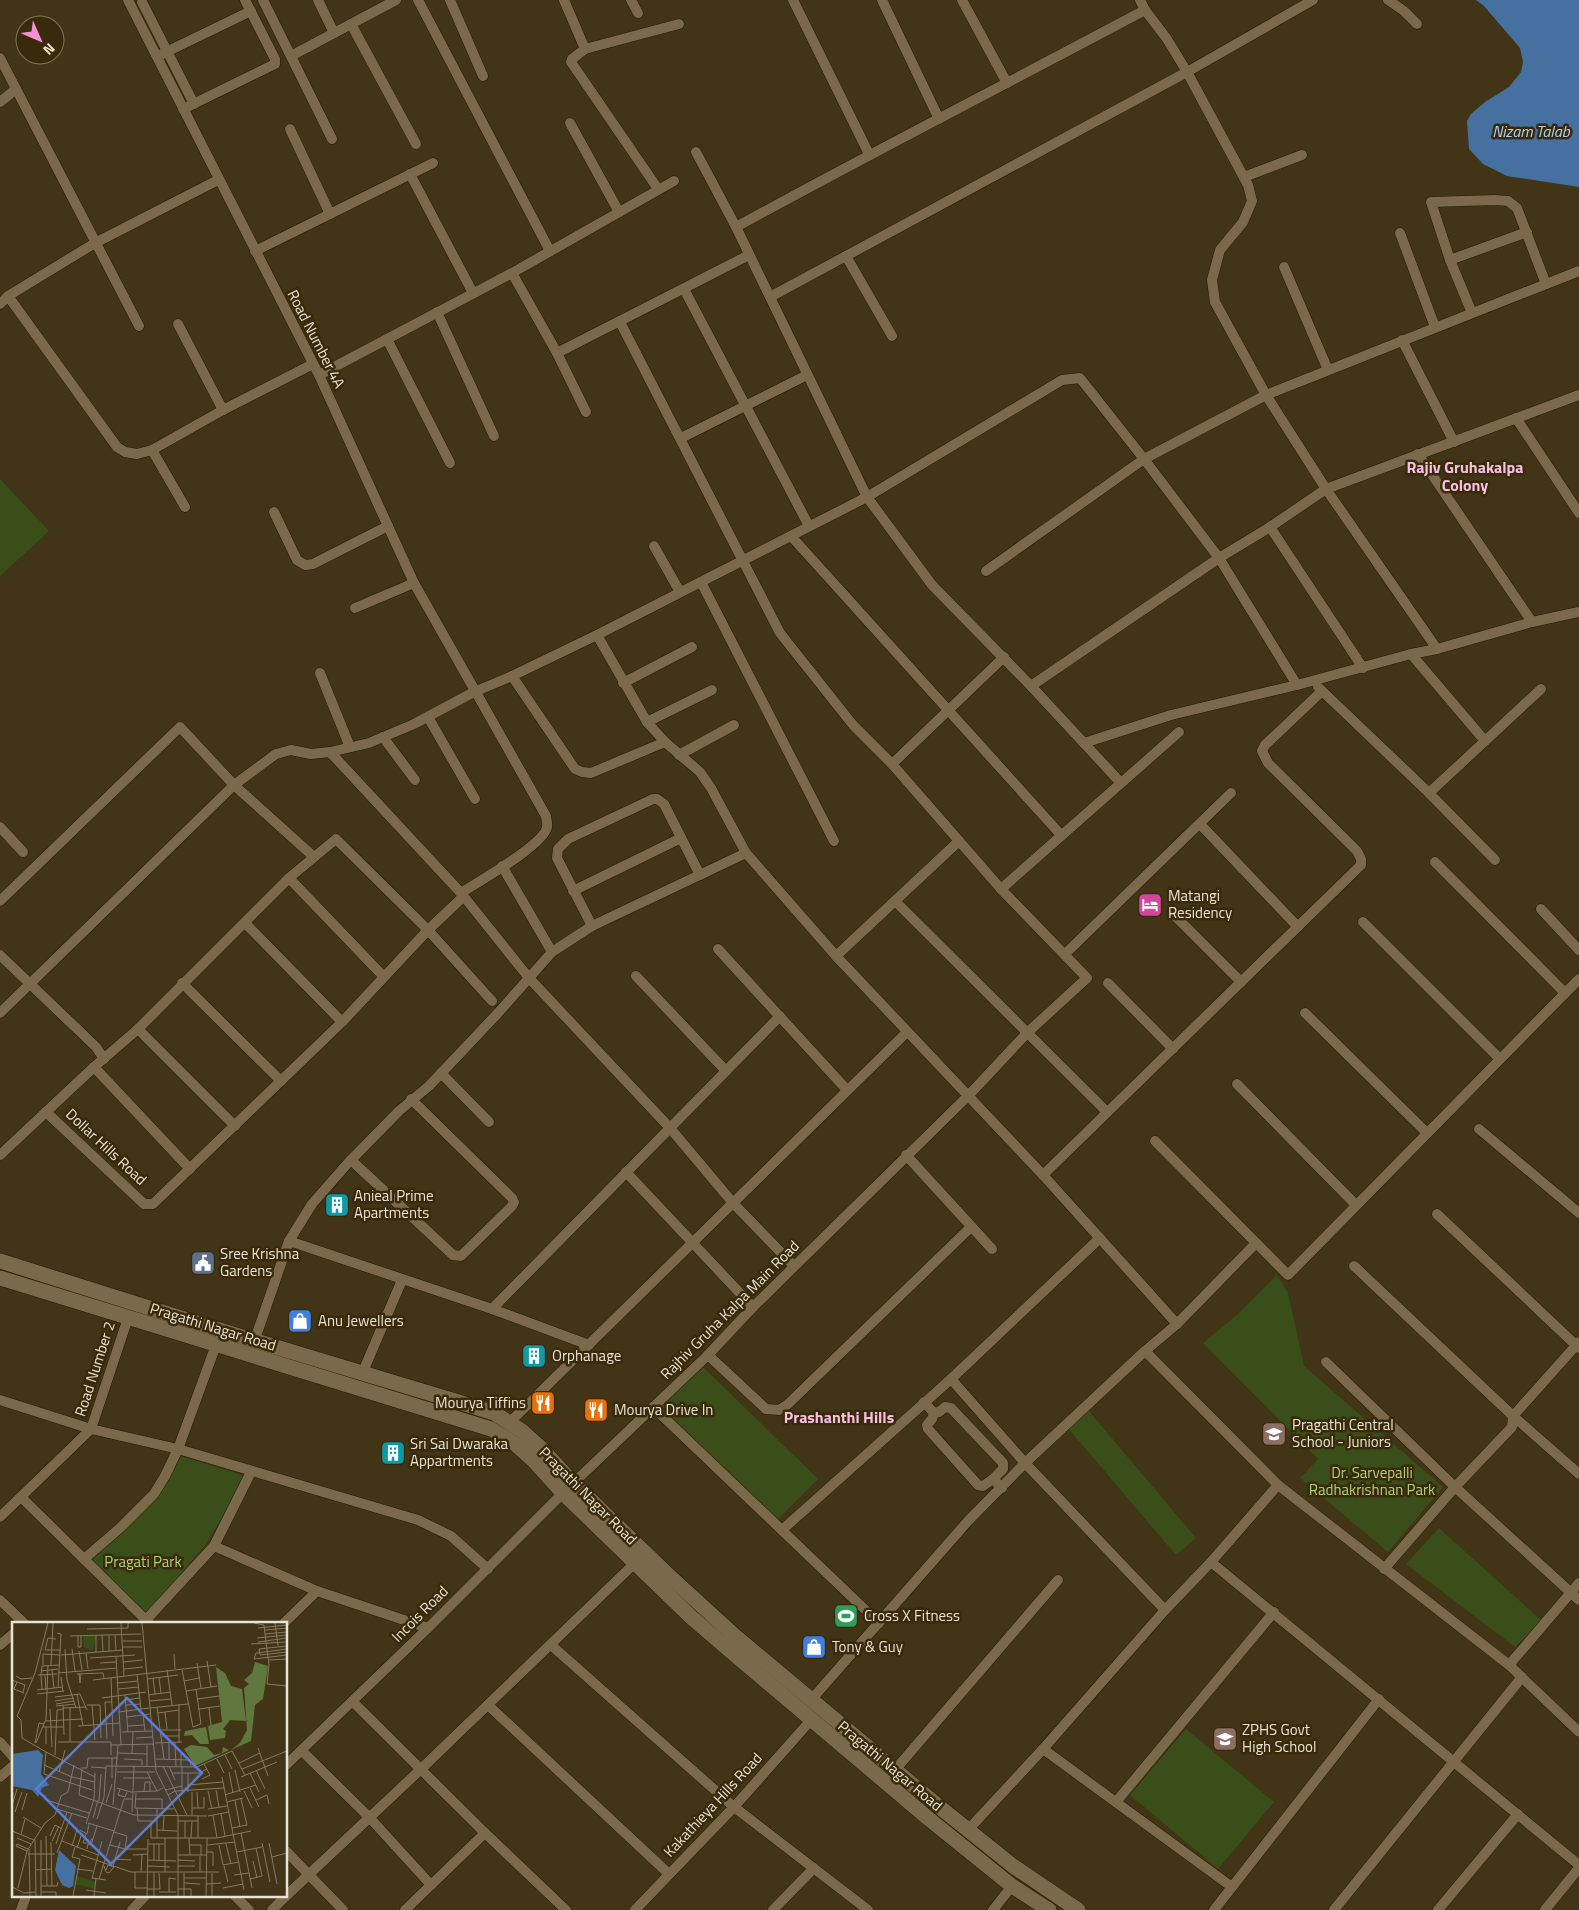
<svg xmlns="http://www.w3.org/2000/svg" width="1579" height="1910" font-family="'Titillium Web',sans-serif">
<style>
.green{fill:#3a4e1a}
.water{fill:#45709f}
.lines{fill:none;stroke-linecap:round;stroke-linejoin:round}
.street-casing{stroke:#291b00;stroke-width:11}
.secondary-casing{stroke:#291b00;stroke-width:16}
.street{stroke:#7a6a4b;stroke-width:10}
.secondary{stroke:#7a6a4b;stroke-width:15}
.labels{text-anchor:middle;stroke-width:5;stroke-linejoin:round;paint-order:stroke}
.street-label{font-size:15px;fill:#ebe3d2;stroke:#382a0b}
.poi-label{font-size:15px;fill:#ebe3d2;stroke:#382a0b;text-anchor:start}
.park-label{font-size:15px;fill:#add17b;stroke:#382a0b}
.water-label{font-size:16px;font-style:italic;fill:#acd1fb;stroke:#382a0b}
.neighbourhood-label{font-size:16px;font-weight:bold;fill:#f8bfe3;stroke:#382a0b}
.inset-road{fill:none;stroke:#867a61;stroke-width:1}
.view{fill:#5b7bd6;fill-opacity:0.15;stroke:#5b7bd6;stroke-width:2.5}
.inset-edge{fill:none;stroke:#ebe3d2;stroke-width:2.5}
</style>
<rect width="100%" height="100%" fill="#423416"/>
<g class="green">
<path d="M0,479L49,531L0,576Z"/>
<path d="M1277,1275L1288,1293L1304,1366L1443,1487L1388,1552L1300,1478L1318,1459L1203,1343L1238,1314Z"/>
<path d="M701,1365L818,1479L775,1522L659,1408Z"/>
<path d="M1088,1410L1196,1538L1176,1555L1068,1428Z"/>
<path d="M180,1456L239,1474L243,1477V1483L206,1544L147,1614L94,1565L93,1556L111,1540Z"/>
<path d="M1439,1528L1542,1621L1515,1647L1406,1564Z"/>
<path d="M1186,1729L1274,1802L1218,1869L1130,1795Z"/>
</g>
<path class="water" d="M1476,0H1579V187L1507,176L1483,164L1469,149L1467,121L1471,114L1485,102L1509,87L1521,72L1523,62L1520,48L1484,6Z"/>
<g class="lines">
<defs>
<g id="street">
<path d="M128,0L319,375L414,583L546,816C546,819 548,824 547,827C544,845 478,882 461,893"/>
<path d="M263,0L332,139"/>
<path d="M318,0L334,33"/>
<path d="M418,0L550,251"/>
<path d="M450,0L483,76"/>
<path d="M564,0L585,49"/>
<path d="M631,0L638,13"/>
<path d="M793,0L869,154"/>
<path d="M882,0L939,119"/>
<path d="M962,0L1007,83"/>
<path d="M1140,0L1145,10L1167,39L1187,72L1248,185L1252,201L1243,222L1220,250L1212,280L1215,302L1266,395L1326,489L1437,649"/>
<path d="M1388,0L1404,11L1417,24"/>
<path d="M142,2L194,104"/>
<path d="M351,24L416,144"/>
<path d="M162,54L251,11"/>
<path d="M291,56L396,0"/>
<path d="M0,58L139,326"/>
<path d="M0,102L16,89"/>
<path d="M183,109L275,64V59L245,0"/>
<path d="M570,123L619,212"/>
<path d="M290,129L330,214"/>
<path d="M696,152L736,227L867,497L932,585L1031,686L1120,782"/>
<path d="M410,174L473,293"/>
<path d="M1244,177L1302,155"/>
<path d="M658,189L571,62L572,59L585,49L679,24"/>
<path d="M736,227C871,153 1008,83 1145,10"/>
<path d="M1400,233L1435,327"/>
<path d="M255,251L433,163"/>
<path d="M846,256L892,336"/>
<path d="M1450,260L1527,232"/>
<path d="M1284,267L1328,370"/>
<path d="M512,273L557,353L586,412"/>
<path d="M684,289L809,526"/>
<path d="M8,296L117,447L125,452L137,454L152,450L223,410L313,364"/>
<path d="M770,297L1187,72L1313,0"/>
<path d="M0,304L8,296L95,243L218,180"/>
<path d="M437,312L494,436"/>
<path d="M1472,313L1450,260L1431,202L1495,200L1508,201L1517,208L1546,284"/>
<path d="M178,324L223,410"/>
<path d="M387,339L450,463"/>
<path d="M1402,340L1454,442"/>
<path d="M557,353L749,255"/>
<path d="M319,375L512,273L674,181"/>
<path d="M1516,418L1579,513"/>
<path d="M681,438L807,375"/>
<path d="M152,450L185,507"/>
<path d="M1418,454L1532,622"/>
<path d="M274,512L297,560L305,565L313,564L388,526"/>
<path d="M1270,527L1363,668"/>
<path d="M791,536L1061,835"/>
<path d="M654,546L680,592"/>
<path d="M986,571L1144,459L1266,395L1579,271"/>
<path d="M701,582L834,841"/>
<path d="M355,608L414,583"/>
<path d="M597,635L647,722L665,742L700,772L711,788L746,853L836,956L1043,1175L1177,1324"/>
<path d="M1411,654L1485,741"/>
<path d="M320,673L350,747"/>
<path d="M512,676L575,769L582,772L591,773L665,742"/>
<path d="M623,683L692,647"/>
<path d="M1031,686L1219,558L1270,527L1326,489L1579,395"/>
<path d="M1318,687L1429,793L1495,860"/>
<path d="M428,717L475,799"/>
<path d="M647,722L712,690"/>
<path d="M383,737L415,780"/>
<path d="M1084,743L1171,715L1297,685L1411,654L1437,649L1532,622L1579,612"/>
<path d="M330,752L461,893L529,978L670,1128L733,1203L794,1266"/>
<path d="M679,755L734,725"/>
<path d="M892,764L1004,657"/>
<path d="M1429,793L1541,689"/>
<path d="M1200,824L1298,927"/>
<path d="M0,827L23,852"/>
<path d="M1435,862L1565,993"/>
<path d="M502,866L552,952"/>
<path d="M289,878L384,977"/>
<path d="M1001,889L1179,732"/>
<path d="M573,891L681,838"/>
<path d="M0,901L180,727L234,785L314,857"/>
<path d="M896,902L1107,1112"/>
<path d="M1541,909L1579,950"/>
<path d="M1172,913L1241,982"/>
<path d="M1363,922L1500,1059"/>
<path d="M245,923L342,1022"/>
<path d="M592,926L557,858L558,849L568,839L653,799H657L664,804L700,875"/>
<path d="M718,949L847,1090"/>
<path d="M1065,954L1231,793"/>
<path d="M0,955L96,1047L104,1059"/>
<path d="M836,956L959,841"/>
<path d="M636,976L726,1071"/>
<path d="M182,983L281,1081"/>
<path d="M1108,983L1173,1049"/>
<path d="M0,1013L234,785L276,754L291,750L311,754L330,752L369,743L414,724L474,692L512,676L597,635L867,497L1062,380L1080,378L1144,459L1219,558L1297,685"/>
<path d="M1305,1013L1427,1133"/>
<path d="M138,1029L235,1126"/>
<path d="M94,1067L190,1169"/>
<path d="M441,1073L489,1122"/>
<path d="M1237,1084L1356,1205"/>
<path d="M46,1112L144,1204H153L342,1022L428,930L463,897"/>
<path d="M1479,1129L1579,1213"/>
<path d="M1155,1141L1288,1275L1579,979"/>
<path d="M0,1155L94,1067L138,1029L289,878L336,839L428,930L492,1001"/>
<path d="M906,1155L992,1249"/>
<path d="M351,1160L453,1255L461,1256L512,1206L514,1202L512,1198L411,1099"/>
<path d="M626,1172L753,1307"/>
<path d="M1043,1175L1361,865V859L1357,851L1268,763L1262,751L1265,745L1322,691"/>
<path d="M1437,1214L1579,1348"/>
<path d="M289,1241L312,1204L348,1163L399,1111L429,1086L498,1013L552,952L592,926L746,853"/>
<path d="M1354,1266L1513,1416L1579,1474"/>
<path d="M492,1309L780,1016"/>
<path d="M255,1339L289,1241L492,1309L589,1345"/>
<path d="M1145,1351L1278,1485L1509,1665L1579,1732"/>
<path d="M708,1355L766,1409L779,1410L787,1405L971,1227"/>
<path d="M1326,1362L1455,1487L1579,1600"/>
<path d="M362,1374L402,1280"/>
<path d="M951,1379L1025,1463L1165,1610"/>
<path d="M0,1400L91,1429L178,1449L418,1520L451,1536L488,1569"/>
<path d="M924,1402L934,1413L932,1419L927,1425L928,1429L978,1485L983,1486L993,1479L1002,1488"/>
<path d="M653,1407L879,1623"/>
<path d="M934,1413L939,1412L945,1407L951,1408L1003,1463V1469L993,1479"/>
<path d="M510,1422L907,1032"/>
<path d="M21,1497L150,1624"/>
<path d="M0,1517L91,1429L128,1318"/>
<path d="M782,1530L951,1379L1100,1238"/>
<path d="M214,1546L317,1591L428,1628"/>
<path d="M84,1559L120,1528L154,1494L165,1476L178,1449L216,1345"/>
<path d="M1211,1562L1579,1865"/>
<path d="M1384,1569L1455,1487L1512,1427L1513,1416L1579,1342"/>
<path d="M0,1600L25,1624"/>
<path d="M146,1620L214,1546L251,1472"/>
<path d="M283,1624L317,1591"/>
<path d="M0,1645L14,1633"/>
<path d="M551,1645L734,1807L868,1910"/>
<path d="M1509,1665L1579,1583"/>
<path d="M811,1700L968,1521L1025,1463L1145,1351L1177,1324L1256,1243"/>
<path d="M353,1702L485,1833L566,1910"/>
<path d="M488,1705L669,1874"/>
<path d="M0,1742L14,1758"/>
<path d="M1043,1749L1232,1887"/>
<path d="M302,1751L369,1817L431,1885L405,1910"/>
<path d="M286,1765L428,1628L563,1493L708,1355L753,1307L969,1095L1027,1033L1087,978L1001,889L892,764L853,725L780,633L620,322"/>
<path d="M895,1770L1058,1580"/>
<path d="M0,1777L14,1765"/>
<path d="M1116,1802L1274,1612"/>
<path d="M968,1830L1043,1749L1165,1610L1211,1562L1278,1485"/>
<path d="M286,1851L343,1910"/>
<path d="M431,1885L485,1833"/>
<path d="M235,1896L249,1910"/>
<path d="M286,1896L420,1770L635,1563"/>
<path d="M21,1910L26,1896"/>
<path d="M132,1910L145,1896"/>
<path d="M272,1910L286,1896"/>
<path d="M635,1910L734,1807L811,1720"/>
<path d="M773,1910L814,1868"/>
<path d="M993,1910L1012,1886"/>
<path d="M1214,1910L1379,1699"/>
<path d="M1334,1910L1522,1677"/>
<path d="M1438,1910L1518,1814"/>
<path d="M1545,1910L1579,1868"/>
</g>
<g id="secondary">
<path d="M0,1261L216,1329L465,1404L494,1413L522,1431L542,1449L573,1483L666,1573L735,1636L937,1805L1013,1866L1078,1910"/>
<path d="M0,1278L491,1429L515,1444L534,1461L563,1493L691,1617L727,1648L929,1819L1012,1886L1049,1910"/>
</g>
</defs>
<use href="#street" class="street-casing"/>
<use href="#secondary" class="secondary-casing"/>
<use href="#street" class="street"/>
<use href="#secondary" class="secondary"/>
</g>
<defs>
<symbol id="hotel-square" viewBox="-11 -11 22 22"><rect x="-9" y="-9" width="18" height="18" rx="4" fill="#d1479c" stroke="#382a0b"/><path d="M-6-4.5h1.5V1H6V5H4.5V3h-9V5H-6ZM-4 0a1.8 1.8 0 1 1 3.6 0ZM.5 0V-2.5h3Q6-2.5 6 0Z" fill="#fff"/></symbol>
<symbol id="building-square" viewBox="-11 -11 22 22"><rect x="-9" y="-9" width="18" height="18" rx="4" fill="#0f9aa8" stroke="#382a0b"/><path d="M-4-6H4V6H1V3H-1V6H-4ZM-2.5-4.3h1.7v1.8h-1.7ZM.8-4.3h1.7v1.8H.8ZM-2.5-1h1.7V.8h-1.7ZM.8-1h1.7V.8H.8Z" fill="#fff"/></symbol>
<symbol id="civic-square" viewBox="-11 -11 22 22"><rect x="-9" y="-9" width="18" height="18" rx="4" fill="#5c6f8a" stroke="#382a0b"/><path d="M-.6-6.5H3V-4.5H.6V-3L4-1V1h2V6H-6V1h2V-1L-.6-3ZM-1.2 2.5V6h2.4V2.5Z" fill="#fff"/></symbol>
<symbol id="shop-square" viewBox="-11 -11 22 22"><rect x="-9" y="-9" width="18" height="18" rx="4" fill="#3f7fe0" stroke="#382a0b"/><path d="M-5-2.5h2.3a2.7 3.5 0 0 1 5.4 0H5L5.5 6h-11ZM-1.5-2.5h3a1.5 2.3 0 0 0-3 0Z" fill="#fff"/></symbol>
<symbol id="restaurant-square" viewBox="-11 -11 22 22"><rect x="-9" y="-9" width="18" height="18" rx="4" fill="#e8710a" stroke="#382a0b"/><path d="M-5-6h1v4h1v-4h1v4h1v-4h1v5L-1.5 .5V6h-2V.5L-5-1ZM5-6V6H3V1.5H1.5Q1.5-4 5-6Z" fill="#fff"/></symbol>
<symbol id="school-square" viewBox="-11 -11 22 22"><rect x="-9" y="-9" width="18" height="18" rx="4" fill="#8d6e63" stroke="#382a0b"/><path d="M0-5L7-2L0 1L-7-2ZM-4 1L0 2.5L4 1V4Q0 6-4 4Z" fill="#fff"/></symbol>
<symbol id="stadium-square" viewBox="-11 -11 22 22"><rect x="-9" y="-9" width="18" height="18" rx="4" fill="#2e9e5b" stroke="#382a0b"/><path d="M0-5a6.5 5 0 1 0 0 10a6.5 5 0 1 0 0-10ZM-3.5-1.8h7v3.6h-7Z" fill="#fff"/></symbol>
</defs>
<g fill-rule="evenodd">
<use href="#hotel-square" x="1136" y="891" width="28" height="28"/>
<use href="#building-square" x="323" y="1191" width="28" height="28"/>
<use href="#civic-square" x="189" y="1249" width="28" height="28"/>
<use href="#shop-square" x="286" y="1307" width="28" height="28"/>
<use href="#building-square" x="520" y="1342" width="28" height="28"/>
<use href="#restaurant-square" x="529" y="1389" width="28" height="28"/>
<use href="#restaurant-square" x="582" y="1396" width="28" height="28"/>
<use href="#school-square" x="1260" y="1420" width="28" height="28"/>
<use href="#building-square" x="379" y="1439" width="28" height="28"/>
<use href="#stadium-square" x="832" y="1602" width="28" height="28"/>
<use href="#shop-square" x="800" y="1633" width="28" height="28"/>
<use href="#school-square" x="1211" y="1725" width="28" height="28"/>
</g>
<g class="labels">
<g class="street-label">
<text transform="translate(316 339) rotate(63)" y="5">Road Number 4A</text>
<text transform="translate(106 1147) rotate(43)" y="5">Dollar Hills Road</text>
<text transform="translate(730 1310) rotate(-45)" y="5">Rajhiv Gruha Kalpa Main Road</text>
<text transform="translate(213 1327) rotate(17)" y="5">Pragathi Nagar Road</text>
<text transform="translate(95 1369) rotate(-72)" y="5">Road Number 2</text>
<text transform="translate(588 1496) rotate(45)" y="5">Pragathi Nagar Road</text>
<text transform="translate(420 1614) rotate(-45)" y="5">Incois Road</text>
<text transform="translate(890 1766) rotate(40)" y="5">Pragathi Nagar Road</text>
<text transform="translate(713 1805) rotate(-47)" y="5">Kakathieya Hills Road</text>
</g>
<g class="poi-label">
<text x="1168" y="901">Matangi<tspan x="1168" dy="17">Residency</tspan></text>
<text x="354" y="1201">Anieal Prime<tspan x="354" dy="17">Apartments</tspan></text>
<text x="220" y="1259">Sree Krishna<tspan x="220" dy="17">Gardens</tspan></text>
<text x="318" y="1326">Anu Jewellers</text>
<text x="552" y="1361">Orphanage</text>
<text x="526" y="1408" text-anchor="end">Mourya Tiffins</text>
<text x="614" y="1415">Mourya Drive In</text>
<text x="1292" y="1430">Pragathi Central<tspan x="1292" dy="17">School - Juniors</tspan></text>
<text x="410" y="1449">Sri Sai Dwaraka<tspan x="410" dy="17">Appartments</tspan></text>
<text x="864" y="1621">Cross X Fitness</text>
<text x="832" y="1652">Tony &amp; Guy</text>
<text x="1242" y="1735">ZPHS Govt<tspan x="1242" dy="17">High School</tspan></text>
</g>
<g class="park-label">
<text x="1372" y="1478">Dr. Sarvepalli<tspan x="1372" dy="17">Radhakrishnan Park</tspan></text>
<text x="143" y="1567">Pragati Park</text>
</g>
<g class="water-label">
<text x="1531" y="137">Nizam Talab</text>
</g>
<g class="neighbourhood-label">
<text x="1465" y="473">Rajiv Gruhakalpa<tspan x="1465" dy="18">Colony</tspan></text>
<text x="839" y="1423">Prashanthi Hills</text>
</g>
</g>
<g transform="translate(12 1622)">
<rect width="275" height="275" fill="#423416"/>
<path d="M71,14H84L81,29L72,25ZM65,254L84,260L82,267L63,262Z" fill="#3a4e1a"/>
<path d="M243,40L256,44L251,77L243,83L239,119L219,128L228,121L235,108L232,66L237,62L232,58L240,51ZM204,45L213,51L219,64L230,67L234,99L218,98L211,107L214,109L213,116L198,118L196,104L210,100ZM194,105L197,122H188L180,113L172,114L173,109ZM179,123L195,125L202,133L210,131L211,125L217,128L183,144L172,127Z" fill="#60783d"/>
<path d="M26,128L31,133L29,152L37,163L30,166L26,175L20,168L0,164V132ZM47,228L64,244L61,264L57,266L50,263L43,248Z" fill="#45709f"/>
<path class="inset-road" d="M109,1L112,54M130,1L144,149L166,193V274M242,1L252,3L253,12L275,10M263,1L266,24M246,6L275,3M75,7L116,6V1M253,8L275,6M45,11L49,12L46,66M253,12L257,43L255,62L275,64M84,13V30M90,13L91,30M97,13V29M103,13L104,29M58,14L129,12M66,14V25H69V13M245,16L275,13M44,17L36,16L33,28H49M110,19H130M246,20L275,16M239,22L275,20M275,24L247,27L248,33L275,30M110,25H130M53,27L55,58L64,86M60,27L63,49M275,27L244,31L242,37L275,33M67,29L70,48M74,31L76,47M162,32L163,47M49,33L111,28M104,34L109,123M78,36L123,33M257,38L275,37M195,39L199,65M111,40L131,38M88,41L104,40M185,41L189,66M31,43V32L48,33M39,43L41,1M112,47L131,45M40,48L42,66M155,48L160,83M170,48L181,105L189,102L184,67M29,49L46,47M46,51L105,46M65,52L91,51L92,56M67,52L68,61L69,52M125,52L129,87M26,53L45,52M29,53L30,44L47,43M29,53L30,68M33,53L34,68M4,54L9,57L20,56M49,55L51,70M99,56L101,114M141,56L143,72M147,56L149,71M135,57L166,53M0,58L13,63L11,70M81,58L204,43M172,59L187,56M5,60L2,67L12,71M106,61L126,59M106,67L127,65M25,68L51,65M174,69L205,64M25,72L52,69M65,72L71,104M113,73L116,110M136,73L159,70M43,75L68,72L75,88M90,76L134,70M185,77L207,74M113,78L128,76M43,79L62,76M138,79L159,77M44,82L62,79M51,83L52,113M75,83H88L89,116M80,83L83,118M114,83L129,82M44,84L63,82M145,85L152,137M51,86L74,85M58,86V120M138,86L176,82M197,86L199,103M38,87L40,125M187,87L208,84M107,90L137,86M153,90L155,107M146,91L167,88M131,93L133,109M5,94L23,51L36,1M5,94L9,98L10,116L34,130M115,95L138,92M33,99L71,97M66,104L108,101M116,104L132,103M31,105H51M34,105V122M149,108H169M110,110L141,109M150,114H168M124,116L141,115M95,117L93,80H100M46,120H99V133M23,121L27,101L32,102M24,121L34,97L36,43M143,121L170,120M157,121V137M163,121L164,144M167,121V82M99,123L142,122M135,123V144M246,126L256,154M106,131L135,132M120,131L121,110M43,133L45,88L51,87M213,133L220,147M100,136V156M112,137L130,138V143M144,137L178,138L179,144M205,137L212,151M227,141L248,131M32,143L60,155L83,160M151,144L175,193M157,144L163,158M169,144V132H172M79,145L94,146M69,146H75L76,136H106M70,147L67,173L122,193L195,194M230,147L275,129M223,148L228,170M244,148L253,167M47,150L53,128M105,150H143M135,150L145,169L151,166M217,150L221,171M160,151H187L195,147M238,151L247,170M210,155L232,268M229,155L265,140M111,156H138M190,157L198,153L192,142M176,163L211,160M105,166L119,170L145,169M238,166L247,185M108,167L106,173L113,175L115,170M80,168L32,152L34,130L83,155M153,168L170,164M204,168L207,185M196,169L200,187M232,169L240,186M132,170L133,160H138V170M170,170V144M176,170V151M180,170V193M185,170L186,186M124,171L123,186L162,187M33,173L34,178L77,191M156,173L163,169L212,166M213,173L244,163M123,177H150V187M223,178L228,205M244,178L255,173L257,182M87,179L89,152M215,180L231,176M94,181L100,162M0,183L5,167M101,183L106,123M125,186L126,199H145M180,186H192V175M45,187L75,196M145,187V216M196,187L215,184M10,188L15,171M3,190L10,170M120,190L122,144M209,192L213,214M201,193L205,216M196,194L217,190M11,195L29,206M81,196L86,178M85,197L92,175L94,144L185,145L220,129L233,153M166,199H186M139,200V216H205L239,209M76,201L102,209M74,202L82,177L83,151M220,206L235,203L229,177M68,208L75,212L77,202M145,208L165,209M0,209L22,218M151,209L152,194M102,210L115,214L113,227M229,211L237,251M9,212L13,197M74,212L71,221H78L80,216M34,214L35,264M38,214L43,203L50,207M5,216L19,222M173,216V199M177,216L178,233M179,216L180,199M186,216V194M23,218L24,274M29,218V274M40,219L47,204M50,219L86,233M90,219L80,256L94,258M39,220L40,264M250,221L258,260M257,221L265,262M44,222L55,190M136,222H152M214,222L219,242M98,223L113,227H135M178,223H189V233M195,223L223,220M207,223L211,243L227,240M60,224L65,208M65,226L70,211M17,227L18,274M75,227L76,222L79,223L85,204M15,229L4,224L5,222L16,227M195,230H201V244M225,230L250,225M45,231L60,191M16,232H43M69,233L119,250H207M121,233L136,232M166,233H194M188,234V250M260,235L275,231M103,237L119,238M136,238L164,239M142,238V222M147,238V222M166,238L183,239M241,239L245,256M92,244L94,250L97,251L102,245L96,243L94,248M101,244L108,220M136,244L158,245M166,244H183M212,244L216,260M65,247L81,249M23,248L40,247M123,250V266H135M129,250L130,232M142,250V274M153,250V216M172,251V274M222,253L237,251L240,266M172,256H194M87,257L112,177H120M238,257L250,254L244,226M172,261L188,262M194,262L209,261M29,264H45L46,260M0,265L12,271L23,270M6,266L15,229L33,201L43,193L49,174L56,170L62,143M211,266L231,262M135,267H148L147,251M166,267H179V274M74,268L94,271M29,270H44V274M147,270H164M157,270V256L164,257M61,274L68,237L60,235L63,225M82,274L84,256M135,274L136,217M194,274L195,216M200,274V251"/>
<path class="view" d="M115,76L190,151L99,242L24,167Z"/>
<rect width="275" height="275" class="inset-edge"/>
</g>
<g transform="translate(40 40) rotate(135)"><circle r="24" fill="#382a0b" stroke="#80745b"/>
<path d="M0-4L9 19L0 12L-9 19Z" fill="#f491d4"/>
<text y="-8" font-size="14" font-weight="bold" text-anchor="middle" fill="#ebe3d2">N</text>
</g>
</svg>
